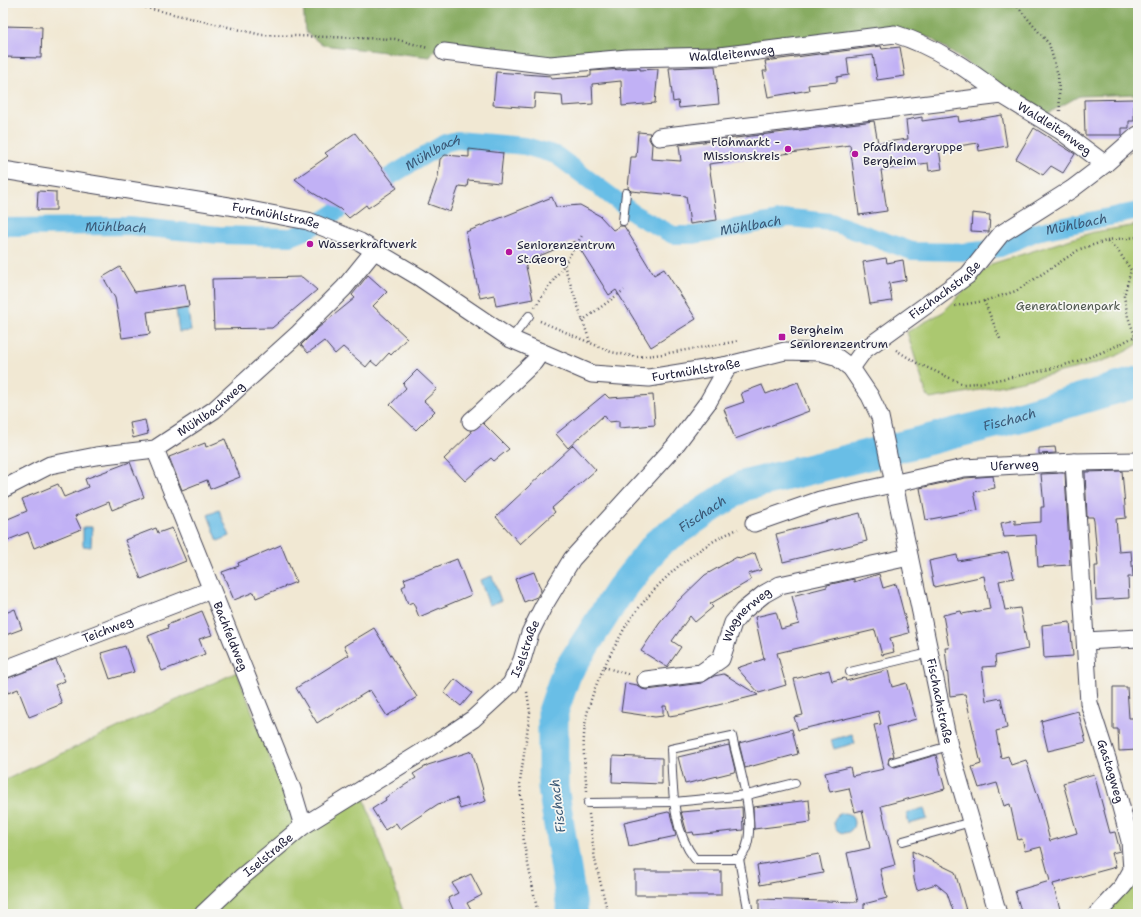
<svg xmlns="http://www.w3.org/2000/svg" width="1141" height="917" font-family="'Shantell Sans',sans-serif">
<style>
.green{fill:#abc86f;stroke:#667555}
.forest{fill:#88ac62;stroke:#55674e}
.water{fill:#69bee6;stroke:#467090}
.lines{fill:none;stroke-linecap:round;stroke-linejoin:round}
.canal{stroke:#69bee6;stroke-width:18}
.river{stroke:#69bee6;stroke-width:31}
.building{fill:#c1b1f5}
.service-casing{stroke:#414052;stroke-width:10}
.minor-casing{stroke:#414052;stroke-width:19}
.path{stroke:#414052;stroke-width:2.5;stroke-dasharray:1 3;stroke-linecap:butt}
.service{stroke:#fff;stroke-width:8}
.minor{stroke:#fff;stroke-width:17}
.poi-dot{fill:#b5179e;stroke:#f6f6f2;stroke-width:1.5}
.labels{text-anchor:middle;stroke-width:3.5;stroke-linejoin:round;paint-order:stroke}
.street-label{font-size:12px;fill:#22223b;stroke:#f6f6f2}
.poi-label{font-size:12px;fill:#22223b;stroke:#f6f6f2;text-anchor:start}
.park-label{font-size:12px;fill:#4b544b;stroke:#f6f6f2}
.water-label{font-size:13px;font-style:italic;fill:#3b5977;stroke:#f6f6f2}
</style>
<rect width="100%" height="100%" fill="#f6f6f2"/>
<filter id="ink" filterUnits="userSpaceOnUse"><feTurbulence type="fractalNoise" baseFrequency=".025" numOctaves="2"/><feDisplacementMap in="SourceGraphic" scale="8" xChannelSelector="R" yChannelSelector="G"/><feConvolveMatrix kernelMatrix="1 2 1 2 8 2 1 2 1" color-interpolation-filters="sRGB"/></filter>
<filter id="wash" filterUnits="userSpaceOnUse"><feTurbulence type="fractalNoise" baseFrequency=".012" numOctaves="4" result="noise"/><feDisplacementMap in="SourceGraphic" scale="16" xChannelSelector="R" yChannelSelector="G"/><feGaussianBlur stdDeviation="0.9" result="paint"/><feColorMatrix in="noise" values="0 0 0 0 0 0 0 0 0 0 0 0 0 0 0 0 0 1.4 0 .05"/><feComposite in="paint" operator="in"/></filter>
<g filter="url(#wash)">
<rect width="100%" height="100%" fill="#f1e8d3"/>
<g class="green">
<path d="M1138,225V344C1114,361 1081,367 1052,374C1012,384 971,392 930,399L927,396L907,332L943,312L991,264L1094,232Z"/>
<path d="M237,672L300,837L363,795L404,914H3V781Z"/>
<path d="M1138,879V914H1103Z"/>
</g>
<path class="forest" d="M303,3H1138V94L1079,96L1045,115L930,38L895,28L848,30L727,52L549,62L441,41L430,57L322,45L305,31Z"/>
<g class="water">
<path d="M188,309L191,331L179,332L176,310Z"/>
<path d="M219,510L230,536L218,541L208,515Z"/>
<path d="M83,527H92L91,547L83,546Z"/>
<path d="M492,576L501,601L489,605L480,580Z"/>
<path d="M852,734L855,743L834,749L831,740Z"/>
<path d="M924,808L927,819L909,824L906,813Z"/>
<circle cx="844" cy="823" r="10"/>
</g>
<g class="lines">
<g class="canal">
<path id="s1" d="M389,177L445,143L457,140L525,146L556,155L636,215L673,235H694L790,218L831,222L912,251L966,252L1000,248L1036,232L1138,211"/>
<path id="s2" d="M3,227L128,226L219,235L291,237L306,231L340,209"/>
</g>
<path class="river" id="s3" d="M573,914L553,787V712L566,674L618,593L658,543L743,486L1015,418L1138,382"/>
</g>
<g id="blocks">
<g class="building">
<path d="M3,26L42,27L41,58L3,57Z"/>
<path d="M881,46L882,49L900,47L905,76L877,80L873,55L847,58L849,75L837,77V82L808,85L809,90L768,97L763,71H767L765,61Z"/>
<path d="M715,66L719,104L679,108L678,101L673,102L669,68Z"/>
<path d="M640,68V70L658,69L655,103L622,106L621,81L592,84L593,104L563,106L562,95L535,93L534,108L493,105L496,72L551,76V79L591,76V71Z"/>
<path d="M1134,99V121H1129V128H1122V135H1085L1084,100Z"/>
<path d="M1002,115L1007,146L979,151L978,143L939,149L942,169L929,171L928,163L881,170L887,211L859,215L850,145L709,164L717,220L690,224L686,196L631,191L628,188L631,157H636L638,132L650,133L649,139L652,144L651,159L681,161L679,145L874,121L878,143L908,139L906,120L922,117V121L958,116L959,122Z"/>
<path d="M1034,128L1075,154L1063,173L1051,166L1043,175L1016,159Z"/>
<path d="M355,133L397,188L368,208L366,205L349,218L340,209L313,193L295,179L328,156L325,153Z"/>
<path d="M469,149L503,153L500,183L468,180L467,187L459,186L450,212L428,204L438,177L440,159L445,155L469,157Z"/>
<path d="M38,191L56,192V210H37Z"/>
<path d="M552,197L556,207L580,205L600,216L613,230L620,226H624L654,275L664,269L696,319L651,347L616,290L609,295L575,241L525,262L533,299L496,306L494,295L480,298L466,232Z"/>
<path d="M972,213L990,215L989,232L971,231Z"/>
<path d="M886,258L887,263L903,260L906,280L889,283L892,301L870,304L863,262Z"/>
<path d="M120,267L135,292L185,284L189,306L147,312L150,334L122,338L115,298L103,277Z"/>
<path d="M368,275L387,292L373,306L407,338L391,355L389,353L377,366L371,361L366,367L343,347L335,354L324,341L308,353L301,345L318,328L355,298L352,295Z"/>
<path d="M302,277L317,290L272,328L214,329L212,279Z"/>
<path d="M417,370L437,389L424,401L435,411L416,430L390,405L406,388L403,384Z"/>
<path d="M798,382L809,411L735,439L724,409L744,402L741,393L762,385L766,394Z"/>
<path d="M605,394L609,398L653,395L655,425L619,428V421L609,422L604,415L568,448L556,434Z"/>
<path d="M145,420L148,434L133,438L130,423Z"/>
<path d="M483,423L509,449L494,461L491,458L465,481L444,459L471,433L470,431Z"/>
<path d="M225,439L240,477L210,489L207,480L182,490L169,457L205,443L206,447Z"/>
<path d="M573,445L596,470L552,508L555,512L520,544L496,517Z"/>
<path d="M1055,447L1056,453L1039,454V448Z"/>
<path d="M130,462L144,497L112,510L109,502L75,516L81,529L34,548L28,532L3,542V521L27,511L22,499L58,484L64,497L88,487L85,479Z"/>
<path d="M1122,471L1126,518L1116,519L1119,552L1131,551L1133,577H1128L1129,598L1096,600L1095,566H1098L1094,521L1093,517H1087L1085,472Z"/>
<path d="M1065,473L1070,565L1038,567L1036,535L1004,537L1001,523L1015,520V524L1041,522V507H1044L1041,474Z"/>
<path d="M993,476L995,488L974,492L978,510L926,520L920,488L965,478Z"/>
<path d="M860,513L867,541L783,562L776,534Z"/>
<path d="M156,528L158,533L172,528L186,561L141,579L125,540Z"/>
<path d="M281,545L296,582L256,598L254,592L234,600L222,572L239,566L238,563Z"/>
<path d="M1008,552L1014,578L999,581L1005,610L1020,608L1028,649L995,656L996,666L982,667L986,701L1001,698L1007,728L996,731L1001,758L1008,756L1011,765L1026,760L1040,802L1050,841L1077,833L1063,783L1094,774L1110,833L1115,832L1120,851L1112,853L1116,867L1053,884L1060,909L1043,914H1022L1015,891L1050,881L1041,847L1025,851L1022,839L1018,840L1010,804L1004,806L997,783L979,788L972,767L981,764L965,694L950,696L945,648H949L943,615L961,611L962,614L990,609L984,576L934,587L929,561L957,555L958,561Z"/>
<path d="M755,553L761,570L748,574L751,580L710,604L713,607L695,622L690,616L672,641L681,647L667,667L641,651L659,624L677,602L705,575L737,557L739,559Z"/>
<path d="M457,559L471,595L419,617L413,602L408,604L402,587L406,585L404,579Z"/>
<path d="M534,572L541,590L537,597L524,602L515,579Z"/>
<path d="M879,574L883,588L896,584L909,633L890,638L894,652L882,655L875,630L777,653L786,685L759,693L737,668L764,659L755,617L776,612L781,629L799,624L792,596L827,587V585L854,579V582Z"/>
<path d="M15,609L22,629L3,636V614Z"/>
<path d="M202,611L212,635L199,639L205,654L162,671L148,636L168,628L167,625Z"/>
<path d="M1070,622L1073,656L1044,658L1042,625Z"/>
<path d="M374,628L417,697L387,716L370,690L317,723L296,688L349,655L344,646Z"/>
<path d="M125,646L134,672L110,679L101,653Z"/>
<path d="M56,660L65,681L55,685L62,704L29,717L18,689L8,693L3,680Z"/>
<path d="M829,670L832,681L845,678L846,681L888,670L892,687L906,683L916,719L887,727L894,756L889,758L888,764L895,767L936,755L945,789L881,806L895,865L880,869L887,898L864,904V914L759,912V899L858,902L847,853L870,848L862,810L855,812L849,788L830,792L825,773L850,767L852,776L884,769L874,725L881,724L878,711L798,730L794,717L803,715L794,679Z"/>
<path d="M724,674L758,695L682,714L669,716L666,706H663V716L655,717L621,712L625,683L637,685L642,689L647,690L702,683L714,676Z"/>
<path d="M455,679L472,693L461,706L444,693Z"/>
<path d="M1113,687H1127L1129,718H1138V750L1119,751L1118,729H1113Z"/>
<path d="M1078,711L1086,742L1048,751L1041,721Z"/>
<path d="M792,729L798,754L745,768L739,743Z"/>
<path d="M729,745L735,770L734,772L685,784L678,757Z"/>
<path d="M472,751L486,801L460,809L457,798L438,804L400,829L396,823L385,830L372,809L386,800L385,798L416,778L413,774L428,765Z"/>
<path d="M613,756L662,758V784L612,782Z"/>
<path d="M809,800L811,822L754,829L753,807Z"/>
<path d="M742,807L743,830L694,835L693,832L687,833L681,812Z"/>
<path d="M668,812L670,813L676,836L629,846L624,822Z"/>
<path d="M912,851L955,872L967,914H954L947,893L936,884L917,890L914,879Z"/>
<path d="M819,854L823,873L760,885L757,865Z"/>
<rect x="635" y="871" width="86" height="24"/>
<path d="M471,874L482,895L467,903L473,914H455L448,898L458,893L452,883Z"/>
</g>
</g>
</g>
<g filter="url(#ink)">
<use href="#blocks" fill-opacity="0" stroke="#414052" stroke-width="1"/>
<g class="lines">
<defs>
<g id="service">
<path d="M623,221L626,193"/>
<path d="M511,339L529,316"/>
<path d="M850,672L929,653"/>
<path d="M732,736C738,765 763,837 739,859H695C671,829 673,785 671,749Z"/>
<path d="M893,762L949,746"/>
<path d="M588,803L674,802L747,795L795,783"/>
<path d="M903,841L971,822"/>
<path d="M739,859L749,914"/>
</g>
<g id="minor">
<path id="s4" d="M444,52L550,65L628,58L719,56L895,34C935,46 969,70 1002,95"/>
<path id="s5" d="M659,137L1002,95L1061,131L1105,164"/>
<path id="s6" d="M3,170L229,206L308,221L360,242L419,277L511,339L592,374L649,378L729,365L785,351L821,352L835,356L851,368L870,396L880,417L949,746L998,914"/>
<path id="s7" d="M851,368L864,350L968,275L1001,234L1072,189L1105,164L1138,135"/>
<path d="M471,421L479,414L534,362L541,352"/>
<path id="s8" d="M155,449L292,789L303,826"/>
<path id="s9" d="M1074,462L1089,703L1113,777L1130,841L1132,870L1123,886L1097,914"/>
<path id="s10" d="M3,489L50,465L96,456L155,449L214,410L247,380L299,333L344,288L374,251"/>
<path id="s11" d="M754,523L820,500L964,468L1074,462L1138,461"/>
<path d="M1086,641L1138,638"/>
<path id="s12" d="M3,670L211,590"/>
<path id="s13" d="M646,680L701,673L721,659L733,623L743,611L764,594L780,585L909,557"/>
<path id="s14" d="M203,914L243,876L303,826L440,741L473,719L511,684L522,660L530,633L543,607L572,559L674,447L708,402L729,365"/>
</g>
</defs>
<use href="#service" class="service-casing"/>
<use href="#minor" class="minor-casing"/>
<g class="path">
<path d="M126,3L262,35L395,39L428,48"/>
<path d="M1017,3V6L1049,44L1058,75L1060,111"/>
<path d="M1107,240L1138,237"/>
<path d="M564,265L590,342"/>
<path d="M984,301L1001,341"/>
<path d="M535,307L564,265L583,234"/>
<path d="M540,321L611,352L637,357L663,354L739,341"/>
<path d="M582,321L624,290"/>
<path d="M896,350L917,363L963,384L978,383C1031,374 1087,364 1135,336L1128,317L1124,296L1131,270L1117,249L1106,241L1080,249L1016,291L984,301L955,306"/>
<path d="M604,667L630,675"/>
<path d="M527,692L530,712L520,782L524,844L538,914"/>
<path d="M587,791C585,770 582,747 585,725C589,699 600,674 612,651C619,640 624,627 632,617C659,580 695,547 738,529"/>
<path d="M589,814L595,860L608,914"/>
</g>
<use href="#service" class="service"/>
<use href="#minor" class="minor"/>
</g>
</g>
<g class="poi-dot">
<circle cx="788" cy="149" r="4"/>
<circle cx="855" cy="154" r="4"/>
<circle cx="310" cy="244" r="4"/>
<circle cx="509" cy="252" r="4"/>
<rect x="778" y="333" width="8" height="8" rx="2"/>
</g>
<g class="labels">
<g class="street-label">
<text dy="4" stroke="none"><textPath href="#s4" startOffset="289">Waldleitenweg</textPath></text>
<text dy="4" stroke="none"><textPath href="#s5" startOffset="408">Waldleitenweg</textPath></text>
<text dy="4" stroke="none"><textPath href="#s6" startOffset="277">Furtmühlstraße</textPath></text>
<text dy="4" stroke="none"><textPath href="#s7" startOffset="123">Fischachstraße</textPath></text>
<text dy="4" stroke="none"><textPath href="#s6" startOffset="738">Furtmühlstraße</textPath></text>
<text dy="4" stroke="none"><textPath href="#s10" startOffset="228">Mühlbachweg</textPath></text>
<text dy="4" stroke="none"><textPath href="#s11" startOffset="268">Uferweg</textPath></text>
<text dy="4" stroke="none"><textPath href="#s13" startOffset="133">Wagnerweg</textPath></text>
<text dy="4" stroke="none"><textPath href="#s12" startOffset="112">Teichweg</textPath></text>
<text dy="4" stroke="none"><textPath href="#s8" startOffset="202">Bachfeldweg</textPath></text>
<text dy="4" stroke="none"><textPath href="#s14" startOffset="424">Iselstraße</textPath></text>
<text dy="4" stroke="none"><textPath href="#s6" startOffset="1247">Fischachstraße</textPath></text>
<text dy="4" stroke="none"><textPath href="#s9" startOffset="313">Gastagweg</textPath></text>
<text dy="4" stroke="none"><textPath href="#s14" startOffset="88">Iselstraße</textPath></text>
</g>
<g class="poi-label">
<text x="780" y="146" text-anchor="end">Flohmarkt -<tspan x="780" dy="14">Missionskreis</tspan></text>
<text x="863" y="151">Pfadfindergruppe<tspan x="863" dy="14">Bergheim</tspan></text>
<text x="318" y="248">Wasserkraftwerk</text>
<text x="517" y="249">Seniorenzentrum<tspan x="517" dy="14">St.Georg</tspan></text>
<text x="790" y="334">Bergheim<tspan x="790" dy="14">Seniorenzentrum</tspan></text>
</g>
<g class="park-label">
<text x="1068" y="310">Generationenpark</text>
</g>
<g class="water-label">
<text dy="5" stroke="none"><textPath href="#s1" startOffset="51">Mühlbach</textPath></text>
<text dy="5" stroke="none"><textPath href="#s1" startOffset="735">Mühlbach</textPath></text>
<text dy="5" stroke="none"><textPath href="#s1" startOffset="399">Mühlbach</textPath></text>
<text dy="5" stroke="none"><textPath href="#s2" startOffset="113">Mühlbach</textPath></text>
<text dy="5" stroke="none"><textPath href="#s3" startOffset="781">Fischach</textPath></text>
<text dy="5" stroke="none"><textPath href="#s3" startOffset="457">Fischach</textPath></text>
<text transform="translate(557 806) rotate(-97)" y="5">Fischach</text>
</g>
</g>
<rect width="1141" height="917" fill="none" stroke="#f6f6f2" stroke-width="16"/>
</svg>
